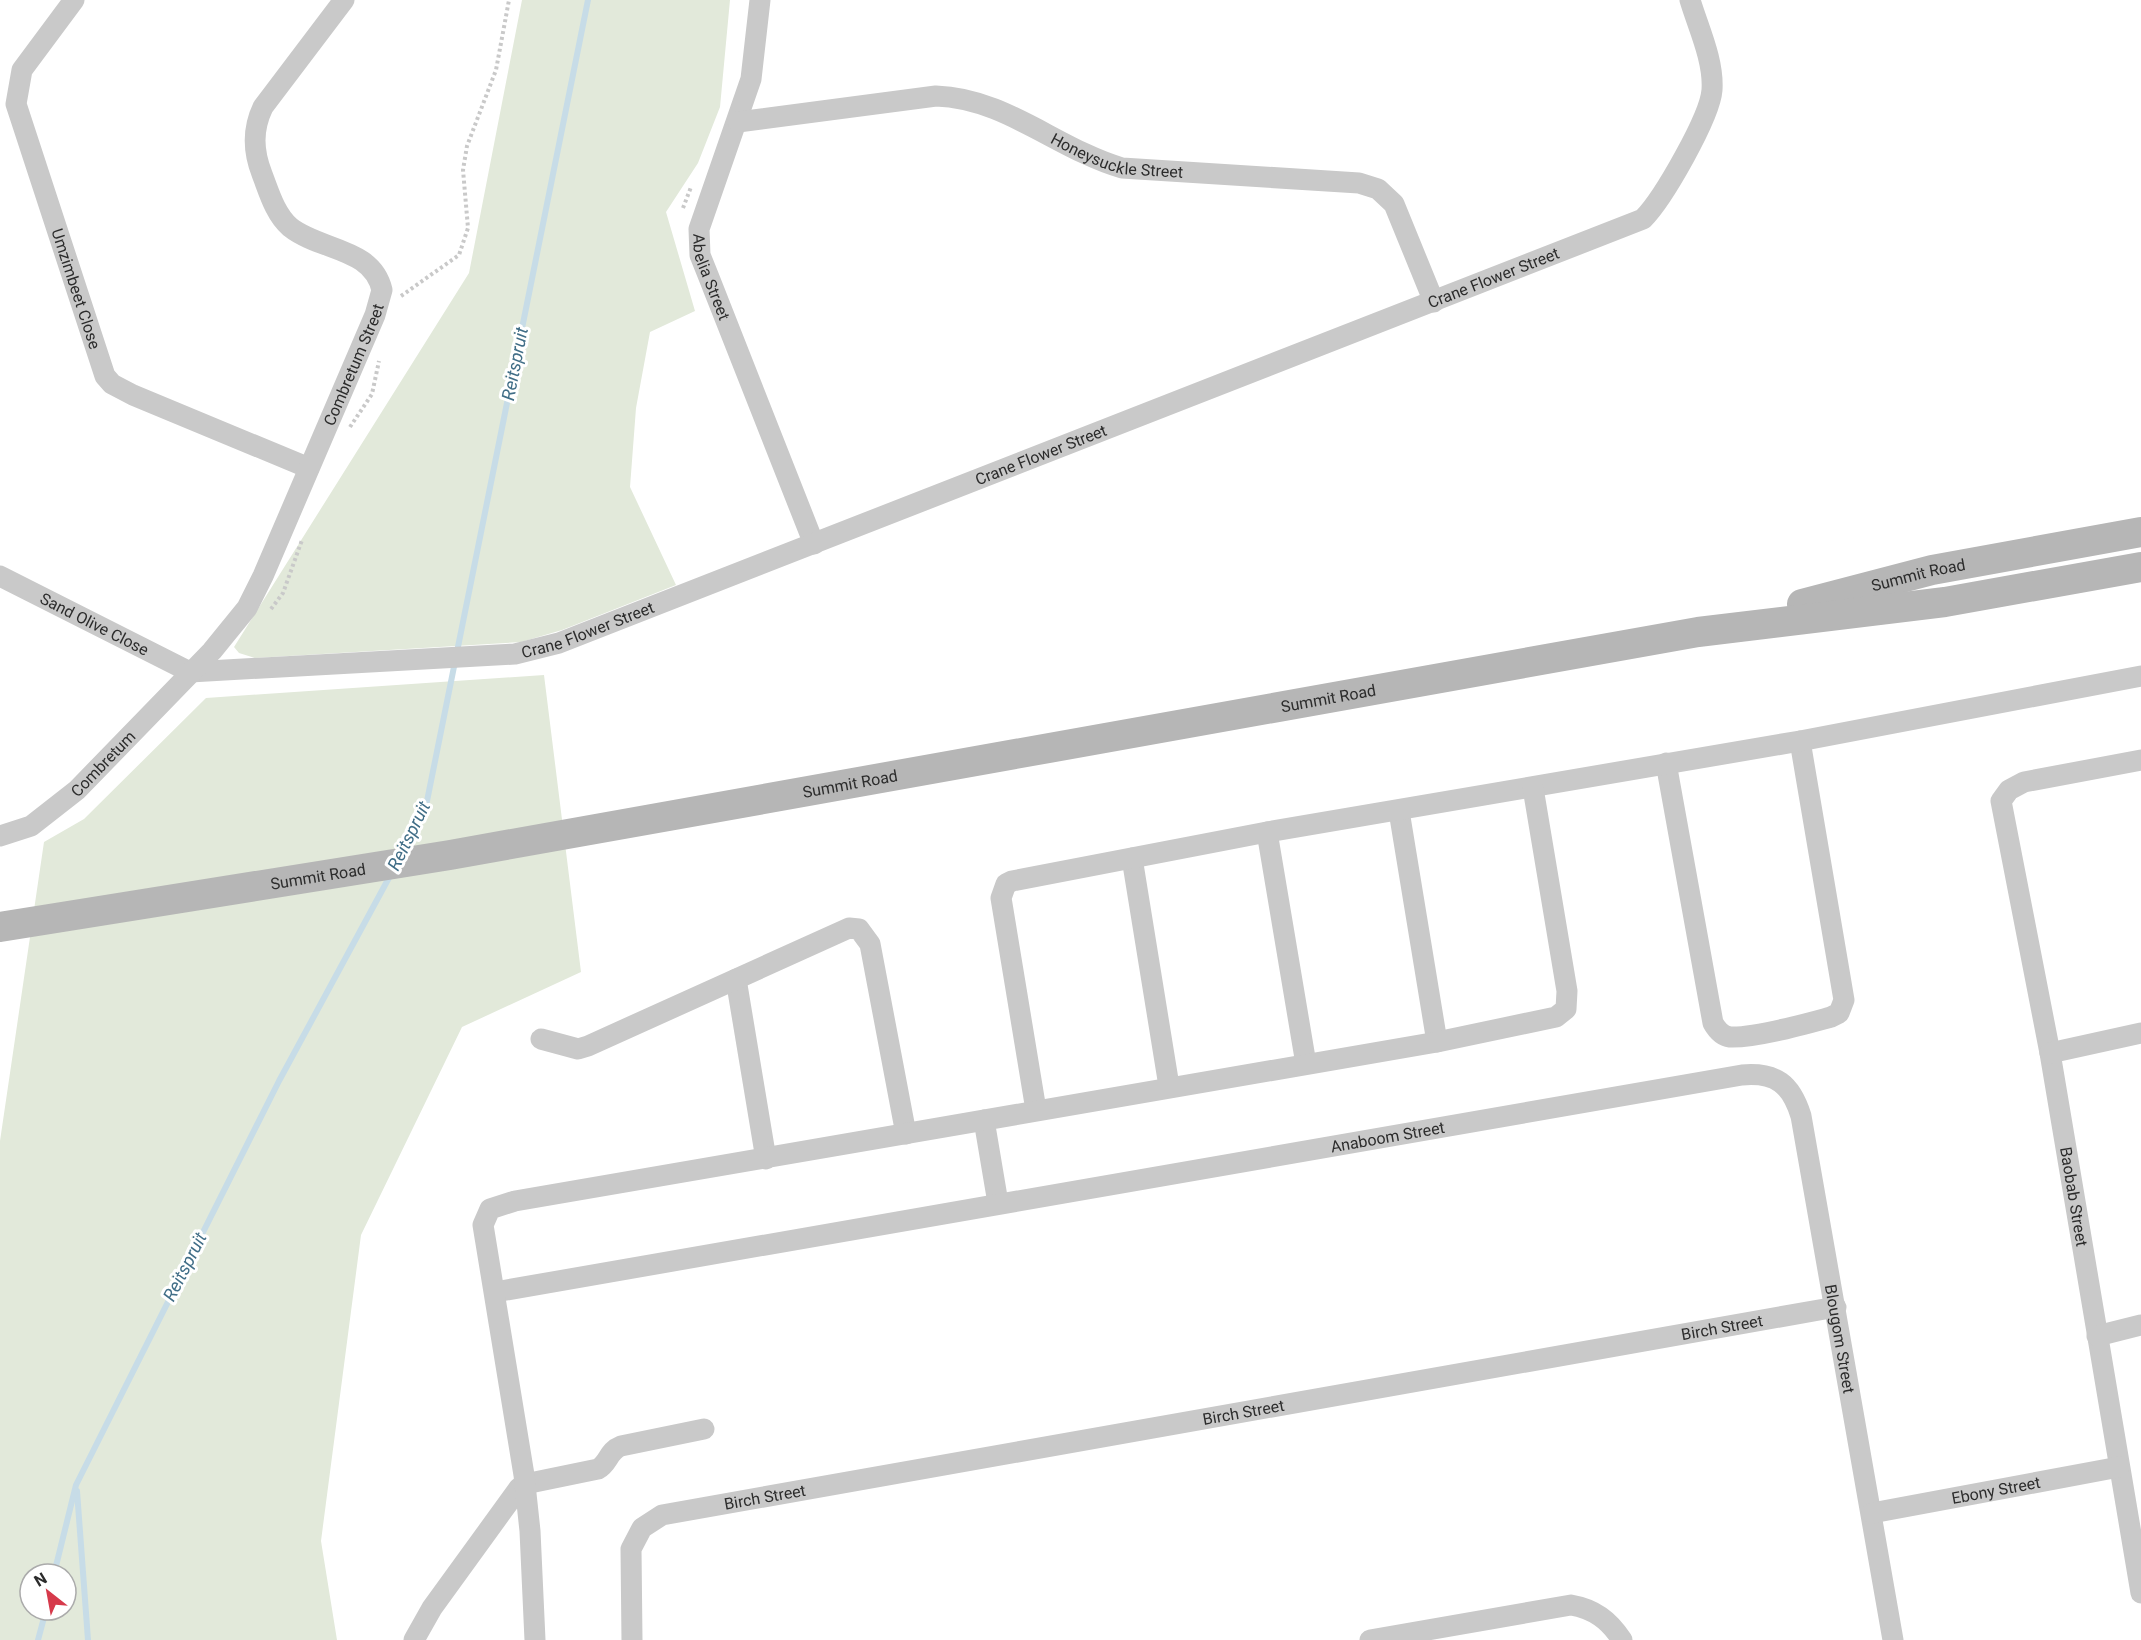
<svg xmlns="http://www.w3.org/2000/svg" width="2141" height="1640" font-family="Roboto,sans-serif">
<style>
.green{fill:#e2e9da;fill-rule:evenodd}
.lines{fill:none;stroke-linecap:round;stroke-linejoin:round}
.stream{stroke:#c7dce7;stroke-width:6}
.path{stroke:#c9c9c9;stroke-width:4;stroke-dasharray:3 3;stroke-linecap:butt}
.minor{stroke:#c9c9c9;stroke-width:21}
.secondary{stroke:#b6b6b6;stroke-width:30}
.labels{text-anchor:middle;stroke-width:6;stroke-linejoin:round;paint-order:stroke}
.street-label{font-size:16px;fill:#2c2c2c;stroke:#fff}
.water-label{font-size:18px;font-style:italic;fill:#416e87;stroke:#fff}
</style>
<rect width="100%" height="100%" fill="#fff"/>
<g class="green">
<path d="M522,0H730L720,107L698,163L666,212L695,311L650,332L636,408L630,487L676,585L562,630L521,642L255,658L239,653L234,647L469,273Z"/>
<path d="M544,675L581,972L462,1027L361,1235L321,1541L337,1640H0V1141L44,842L84,819L206,698ZM30,1574H66V1610H30Z"/>
</g>
<g class="lines">
<g class="stream">
<path d="M402,854L425,811L588,0"/>
<path d="M77,1491L88,1640"/>
<path d="M54,1574L76,1485L279,1081L391,874"/>
<path d="M38,1640L46,1610"/>
</g>
<g class="path">
<path d="M683,208L691,187"/>
<path d="M401,296L459,255L468,228L463,170L467,146L496,70L509,0"/>
<path d="M350,427L372,394L379,361"/>
<path d="M271,609L283,593L302,540"/>
</g>
<g class="minor">
<path id="s1" d="M74,0L22,70L16,104L105,376L112,384L133,395L309,468"/>
<path id="s2" d="M760,0L751,79L699,229L700,255L708,275L814,544"/>
<path id="s3" d="M738,122L936,96C1005,98 1057,149 1122,168L1359,183L1378,189L1394,204L1434,302"/>
<path id="s4" d="M0,576L190,672L515,654L559,643L1643,219C1663,199 1710,117 1712,90C1714,60 1698,27 1690,0"/>
<path id="s5" d="M2141,760L2024,782L2009,790L2001,801L2050,1053L2141,1593"/>
<path d="M1666,763L1713,1023C1717,1030 1722,1036 1730,1037C1756,1038 1805,1024 1831,1017L1839,1013L1844,1000L1800,741"/>
<path d="M1399,811L1437,1042"/>
<path d="M1267,832L1306,1064"/>
<path id="s6" d="M0,836L31,826L77,790L212,651L247,608L263,576L375,315L382,290C372,247 320,251 290,227C275,214 269,192 262,174C253,151 252,130 263,107L344,0"/>
<path d="M1132,858L1169,1086"/>
<path d="M736,979L766,1159"/>
<path d="M541,1039L578,1049L588,1046L849,928L859,929L870,944L906,1134"/>
<path d="M2050,1053L2141,1033"/>
<path d="M1036,1110L1001,898L1006,884L1012,881L1267,832L1800,741L2141,676"/>
<path d="M984,1120L998,1203"/>
<path id="s7" d="M495,1292L1742,1075C1776,1072 1791,1084 1801,1116L1893,1640"/>
<path d="M2097,1336L2141,1325"/>
<path id="s8" d="M1872,1513L2119,1467"/>
<path d="M414,1640L432,1608L519,1488L525,1484L598,1469C609,1463 608,1451 621,1446L704,1429"/>
<path d="M535,1640L530,1531L524,1475L483,1225L490,1209L515,1201L1437,1042L1556,1017L1566,1009L1567,991L1533,788"/>
<path id="s9" d="M632,1640L631,1549L642,1528L662,1515L1836,1307"/>
<path d="M1370,1640L1571,1605C1594,1609 1609,1620 1622,1640"/>
</g>
<g class="secondary">
<path id="s10" d="M1802,604L1932,570L2141,532"/>
<path id="s11" d="M0,927L450,855L1698,632L1945,602L2141,567"/>
</g>
</g>
<g class="labels">
<g class="street-label">
<text dy="6" stroke="none"><textPath href="#s3" startOffset="393">Honeysuckle Street</textPath></text>
<text dy="6" stroke="none"><textPath href="#s2" startOffset="288">Abelia Street</textPath></text>
<text dy="6" stroke="none"><textPath href="#s4" startOffset="1587">Crane Flower Street</textPath></text>
<text dy="6" stroke="none"><textPath href="#s1" startOffset="316">Umzimbeet Close</textPath></text>
<text dy="6" stroke="none"><textPath href="#s6" startOffset="606">Combretum Street</textPath></text>
<text dy="6" stroke="none"><textPath href="#s4" startOffset="1101">Crane Flower Street</textPath></text>
<text dy="6" stroke="none"><textPath href="#s10" startOffset="120">Summit Road</textPath></text>
<text dy="6" stroke="none"><textPath href="#s4" startOffset="106">Sand Olive Close</textPath></text>
<text dy="6" stroke="none"><textPath href="#s4" startOffset="615">Crane Flower Street</textPath></text>
<text dy="6" stroke="none"><textPath href="#s11" startOffset="1348">Summit Road</textPath></text>
<text dy="6" stroke="none"><textPath href="#s6" startOffset="128">Combretum</textPath></text>
<text dy="6" stroke="none"><textPath href="#s11" startOffset="862">Summit Road</textPath></text>
<text dy="6" stroke="none"><textPath href="#s11" startOffset="322">Summit Road</textPath></text>
<text dy="6" stroke="none"><textPath href="#s7" startOffset="906">Anaboom Street</textPath></text>
<text dy="6" stroke="none"><textPath href="#s5" startOffset="552">Baobab Street</textPath></text>
<text dy="6" stroke="none"><textPath href="#s9" startOffset="1215">Birch Street</textPath></text>
<text dy="6" stroke="none"><textPath href="#s7" startOffset="1572">Blougom Street</textPath></text>
<text dy="6" stroke="none"><textPath href="#s9" startOffset="729">Birch Street</textPath></text>
<text dy="6" stroke="none"><textPath href="#s8" startOffset="126">Ebony Street</textPath></text>
<text dy="6" stroke="none"><textPath href="#s9" startOffset="243">Birch Street</textPath></text>
</g>
<g class="water-label">
<text transform="translate(515 364) rotate(-79)" y="6">Reitspruit</text>
<text transform="translate(409 836) rotate(-64)" y="6">Reitspruit</text>
<text transform="translate(185 1267) rotate(-63)" y="6">Reitspruit</text>
</g>
</g>
<g transform="translate(48 1592) rotate(329)"><circle r="28" fill="#ffffff" stroke="#ababab" stroke-width="1.5"/>
<path d="M0-4.5L10 22L0 15L-10 22Z" fill="#d63a4b"/>
<text y="-9" font-size="16" font-weight="bold" text-anchor="middle" fill="#2c2c2c">N</text>
</g>
</svg>
